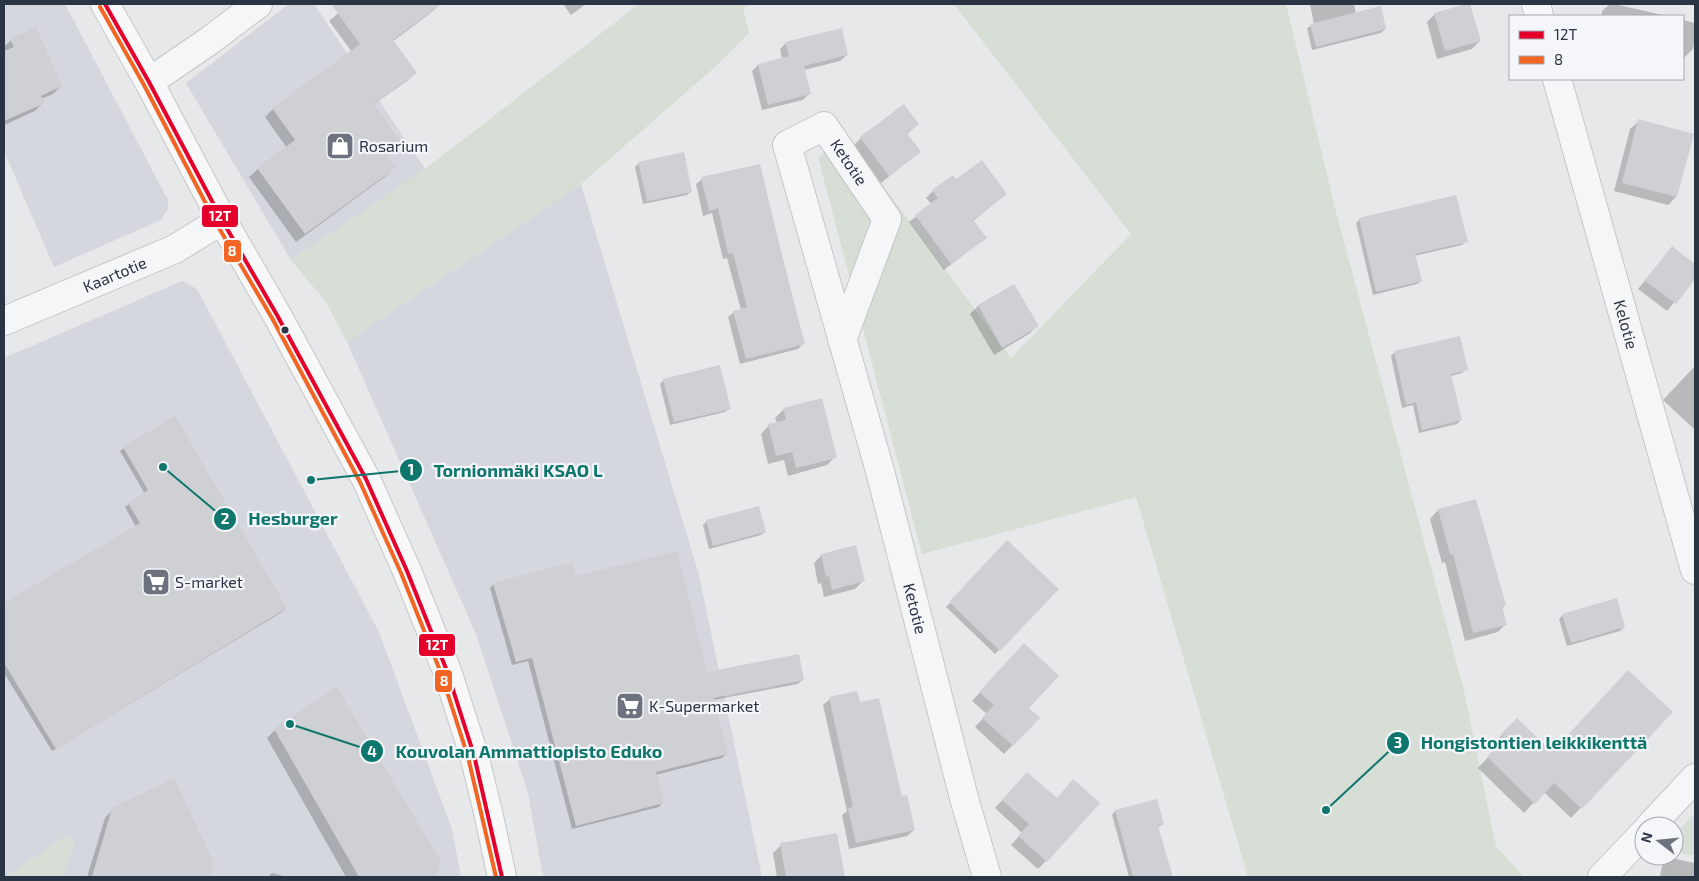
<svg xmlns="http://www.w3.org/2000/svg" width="1699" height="881" font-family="'Exo 2',sans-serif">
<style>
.built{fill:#d4d7dd}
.green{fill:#d6ded6}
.shadow{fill:#0003}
.building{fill:#ced0d3}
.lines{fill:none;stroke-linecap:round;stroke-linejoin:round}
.street-casing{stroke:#c4c6c8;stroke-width:30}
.secondary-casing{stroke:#c4c6c8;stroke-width:30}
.street{stroke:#f5f6f7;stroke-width:28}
.secondary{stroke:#f8f8f8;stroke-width:28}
.bus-1-casing{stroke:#f4f6f9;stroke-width:8}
.bus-2-casing{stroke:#f4f6f9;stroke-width:8}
.bus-1{stroke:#e4002b;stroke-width:4}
.bus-2{stroke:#f26522;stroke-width:4}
.bus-dot{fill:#2b3445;stroke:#f4f6f9;stroke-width:2}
.labels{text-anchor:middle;stroke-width:4.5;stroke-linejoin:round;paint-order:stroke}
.poi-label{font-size:16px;fill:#2b3445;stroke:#f4f6f9;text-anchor:start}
.street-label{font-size:16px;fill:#2b3445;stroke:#f4f6f9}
.leader{fill:none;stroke:#0f766e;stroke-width:2}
.callout-dot{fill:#0f766e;stroke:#f4f6f9;stroke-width:2}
.mark-label{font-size:15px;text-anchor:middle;font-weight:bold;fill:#fff}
.callout-label{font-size:18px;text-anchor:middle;font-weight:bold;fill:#0f766e;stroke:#f4f6f9;stroke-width:4.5;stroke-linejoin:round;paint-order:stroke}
.line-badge{stroke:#f4f6f9;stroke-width:2}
.badge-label{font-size:14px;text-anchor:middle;font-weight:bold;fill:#fff}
</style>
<rect width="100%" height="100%" fill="#e6e8ea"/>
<g class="built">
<path d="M4,4H65L168,200V208L161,220L54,267L4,151Z"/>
<path d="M289,4H314L425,169L291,260L186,83Z"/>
<path d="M581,184L699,575L762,877H543L528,793L476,634L347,342Z"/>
<path d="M182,281L197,289L379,632L452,829L461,877H4V358Z"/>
</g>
<g class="green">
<path d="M639,4H752L743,8L749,33L715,67L581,184L347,342L326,302L291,260L425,169Z"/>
<path d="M954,4H1286L1335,208L1464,691L1496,846L1524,877H1248L1136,497L922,554L818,157L848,139L1011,358L1131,234Z"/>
<path d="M1695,813V856L1674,852V835Z"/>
<path d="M69,837L75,841L63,877H5L62,838Z"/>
</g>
<g class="shadow">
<path d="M349,4H440L432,12L392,42L415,73L407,81L373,105L398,140L383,153L394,168L386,176L296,242L249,177L258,169L287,148L265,117L273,109L352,52L329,21Z"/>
<path d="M563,4H586L571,15Z"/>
<path d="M1310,4H1354L1356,13L1385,29L1381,33L1312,50L1307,28L1314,24Z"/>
<path d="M1610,4H1614L1667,16H1601L1602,11Z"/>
<path d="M1435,14L1480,41L1472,49L1437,59L1427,22Z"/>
<path d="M1683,20L1695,23V40L1693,49L1685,57H1683Z"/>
<path d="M11,40L61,86L53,94L41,99L43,103L35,111L4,125V53L5,52L4,47Z"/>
<path d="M786,43L847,55L840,61L804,70L810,93L803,100L762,110L752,71L758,65L782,59L780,49Z"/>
<path d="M1639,121L1692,135L1676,197L1668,205L1614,191L1630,129Z"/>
<path d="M918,124L907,134L920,151L881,183L853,146L861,138Z"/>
<path d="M639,163L691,191L687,195L643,204L635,167Z"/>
<path d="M759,165L804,343L798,349L740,364L728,317L734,312L741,310L727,258L723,259L712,213L703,216L696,184L702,179Z"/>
<path d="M955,180L1006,194L973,221L985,238L944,270L909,222L932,205L926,198L933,191Z"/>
<path d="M1360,219L1466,241L1462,245L1414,256L1421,281L1417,284L1373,295L1356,223Z"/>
<path d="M1672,247L1695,265V277L1667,311L1638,289Z"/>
<path d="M1013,286L1037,326L1029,334L994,355L970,314L978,306Z"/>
<path d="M1394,353L1466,369L1462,373L1451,376L1461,420L1457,424L1419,433L1413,405L1402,408L1391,356Z"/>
<path d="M1695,366V430L1663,400Z"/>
<path d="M664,380L729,409L725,412L670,425L660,384Z"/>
<path d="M821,400L835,457L827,465L788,476L784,460L768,464L761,434L769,425L777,423L775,418L783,410Z"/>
<path d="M124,448L286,608L282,612L52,751L4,673V605L136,527L125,507L145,494L120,451Z"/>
<path d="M1475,500L1505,605L1502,608L1506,624L1498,632L1465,641L1445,562L1442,563L1430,519L1438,510Z"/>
<path d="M707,521L765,532L761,535L709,549L703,525Z"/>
<path d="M1008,542L1057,589L995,654L946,607Z"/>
<path d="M822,555L863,581L855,589L824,597L821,583L818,584L814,563Z"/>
<path d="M575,578L706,673L802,680L798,684L713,700L726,754L722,758L655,775L662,803L659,807L572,829L528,661L512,665L490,588L494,584Z"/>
<path d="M1563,615L1624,627L1620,631L1567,646L1559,619Z"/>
<path d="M1016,653L1028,708L1038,718L1004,754L975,727L987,714L972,701Z"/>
<path d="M830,699L859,704L914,830L907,836L849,849L842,815L847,811L823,705Z"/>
<path d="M1671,712L1571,818L1544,792L1524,813L1478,768L1495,750L1491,746L1517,719L1552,753Z"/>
<path d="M275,730L439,862L435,877H346L267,738Z"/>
<path d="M1019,782L1046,861L1038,869L1011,845L1022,833L995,808Z"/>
<path d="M113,809L213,863L208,877H87L105,818Z"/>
<path d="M1115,811L1163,824L1157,828L1172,877H1129L1112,815Z"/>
<path d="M836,835L844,877H777L773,853L781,845Z"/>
<path d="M1671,858L1695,863V877H1660L1662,866Z"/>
<path d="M272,873L287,877H268Z"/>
</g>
<g class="building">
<path d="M331,4H442L393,40L417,73L374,104L400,140L384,152L396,168L305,234L257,168L295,140L272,108L360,44Z"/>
<path d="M1466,4H1470L1481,41L1445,51L1434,13Z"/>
<path d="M1381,6L1386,29L1316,47L1310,24Z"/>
<path d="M36,27L62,86L41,96L45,103L4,121V51L14,47L10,39Z"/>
<path d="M842,28L848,55L804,66L811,94L768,105L758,64L789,56L785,42Z"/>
<path d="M904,104L919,124L907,133L921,152L889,176L860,137Z"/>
<path d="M1638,119L1694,134L1677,197L1622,183Z"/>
<path d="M684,152L692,192L647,201L638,162Z"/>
<path d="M982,160L1007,194L973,220L987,238L951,264L915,215L938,198L932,190L953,175L956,179Z"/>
<path d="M760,164L788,281L805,344L746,359L733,311L747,307L733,253L728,254L718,208L709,211L701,177Z"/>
<path d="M1456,195L1468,242L1415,254L1422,281L1376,292L1359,218Z"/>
<path d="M1672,246L1695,264V279L1676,304L1645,281Z"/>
<path d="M1014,284L1039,326L1002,348L978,305Z"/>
<path d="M1460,336L1468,370L1451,374L1462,420L1422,430L1416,402L1406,405L1394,351Z"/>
<path d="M720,365L731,409L674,422L663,379Z"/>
<path d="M822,398L837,458L796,468L792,452L776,456L768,424L786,420L783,408Z"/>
<path d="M175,416L287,608L56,749L4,663V603L140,523L128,503L148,490L123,447Z"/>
<path d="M1476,499L1506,605L1502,606L1507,625L1473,633L1453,554L1450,555L1438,509Z"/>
<path d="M759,506L766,532L713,546L706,520Z"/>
<path d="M1007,540L1059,589L1000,651L949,602Z"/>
<path d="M856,545L865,581L832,590L829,576L826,577L821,554Z"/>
<path d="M677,551L707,672L799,654L804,680L714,698L728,754L656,772L664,803L576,826L532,658L516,662L493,583L572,562L576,576Z"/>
<path d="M1617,598L1625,627L1571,643L1562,614Z"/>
<path d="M1024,643L1059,676L1029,708L1040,718L1013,746L982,718L994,705L979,692Z"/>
<path d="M1628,670L1673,712L1582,809L1554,783L1535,804L1487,757L1504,739L1500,735L1517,718L1552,752Z"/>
<path d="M337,687L441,862L436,877H359L274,729Z"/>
<path d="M857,691L860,702L879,698L902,796L907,795L915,830L856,843L848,808L853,807L829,697Z"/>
<path d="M1027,772L1057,798L1073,779L1100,803L1047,862L1018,836L1029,824L1002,800Z"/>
<path d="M174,778L214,863L210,877H92L112,808Z"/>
<path d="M1157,799L1164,824L1158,826L1173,877H1133L1115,810Z"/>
<path d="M837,833L845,877H786L780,843Z"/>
</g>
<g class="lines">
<defs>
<g id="street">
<path d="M1536,4L1539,16"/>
<path id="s1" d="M1557,79L1695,570"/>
<path d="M149,82L209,41L258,4"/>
<path id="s2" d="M4,321L175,249L222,220"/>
<path id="s3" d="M842,340L887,219L824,126L787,145L880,471L964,798L987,877"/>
<path d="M1650,826L1695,778"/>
<path d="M1602,877L1644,833"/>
</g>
<path id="secondary" d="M105,4L149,82L222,220L277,315L366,479L407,571L447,671L474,755L488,812L502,877"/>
</defs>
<use href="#street" class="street-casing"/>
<use href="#secondary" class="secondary-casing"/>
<use href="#street" class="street"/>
<use href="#secondary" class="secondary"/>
<defs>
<path id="bus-1" d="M105,4L149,82L222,220L277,315L366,479L407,571L447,671L474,755L502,877"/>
<path id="bus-2" d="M100,7L144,85L216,223L272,318L360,482L401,573L441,673L468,757L496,877"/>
</defs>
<use href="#bus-1" class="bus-1-casing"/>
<use href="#bus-2" class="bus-2-casing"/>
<use href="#bus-1" class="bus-1"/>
<use href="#bus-2" class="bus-2"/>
</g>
<defs>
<symbol id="shop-square" viewBox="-11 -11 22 22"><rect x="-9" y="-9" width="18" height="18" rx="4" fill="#6c737f" stroke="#f4f6f9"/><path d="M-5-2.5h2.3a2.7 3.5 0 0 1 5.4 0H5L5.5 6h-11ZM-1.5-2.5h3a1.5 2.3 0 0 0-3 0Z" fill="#fff"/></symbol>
<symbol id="supermarket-square" viewBox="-11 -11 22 22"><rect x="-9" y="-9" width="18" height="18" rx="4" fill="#6c737f" stroke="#f4f6f9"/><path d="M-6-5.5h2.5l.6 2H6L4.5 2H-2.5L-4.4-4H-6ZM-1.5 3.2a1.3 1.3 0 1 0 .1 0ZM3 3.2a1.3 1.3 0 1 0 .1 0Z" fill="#fff"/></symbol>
</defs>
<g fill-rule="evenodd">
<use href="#shop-square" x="324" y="130" width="32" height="32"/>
<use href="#supermarket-square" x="140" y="566" width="32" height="32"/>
<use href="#supermarket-square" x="614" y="690" width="32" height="32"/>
</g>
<circle class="bus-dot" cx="285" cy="330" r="4.5"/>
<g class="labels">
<g class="poi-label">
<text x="359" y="152">Rosarium</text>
<text x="175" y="588">S-market</text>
<text x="649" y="712">K-Supermarket</text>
</g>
<g class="street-label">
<text transform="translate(849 162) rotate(56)" y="6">Ketotie</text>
<text dy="6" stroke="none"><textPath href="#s2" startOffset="120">Kaartotie</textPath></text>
<text dy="6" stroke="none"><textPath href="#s1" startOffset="255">Kelotie</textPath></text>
<text dy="6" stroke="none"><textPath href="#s3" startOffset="764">Ketotie</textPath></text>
</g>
</g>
<path class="leader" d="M311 480L411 470M163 467L225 519M1326 810L1398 743M290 724L372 751"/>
<g class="callout-dot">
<circle cx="311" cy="480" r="5"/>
<circle cx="163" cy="467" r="5"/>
<circle cx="1326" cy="810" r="5"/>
<circle cx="290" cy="724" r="5"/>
<circle cx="411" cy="470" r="12"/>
<circle cx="225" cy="519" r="12"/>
<circle cx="1398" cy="743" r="12"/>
<circle cx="372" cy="751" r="12"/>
</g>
<g class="mark-label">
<text x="411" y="475">1</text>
<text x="225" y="524">2</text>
<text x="1398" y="748">3</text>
<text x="372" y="757">4</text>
</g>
<g class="callout-label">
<text x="518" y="477">Tornionmäki KSAO L</text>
<text x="293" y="525">Hesburger</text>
<text x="1534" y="749">Hongistontien leikkikenttä</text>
<text x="529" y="758">Kouvolan Ammattiopisto Eduko</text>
</g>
<g class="line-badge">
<rect x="201" y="204" width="38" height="24" rx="5" fill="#e4002b"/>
<rect x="223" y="239" width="19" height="24" rx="5" fill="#f26522"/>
<rect x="418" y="633" width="38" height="24" rx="5" fill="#e4002b"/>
<rect x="434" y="669" width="19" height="24" rx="5" fill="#f26522"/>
</g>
<g class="badge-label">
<text x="220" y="221">12T</text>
<text x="232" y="256">8</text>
<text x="437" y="650">12T</text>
<text x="444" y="686">8</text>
</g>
<rect width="1699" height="881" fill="none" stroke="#2b3445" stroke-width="10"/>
<rect x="1509" y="15" width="175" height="65" fill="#f4f6f9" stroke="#a4a8b1"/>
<rect x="1519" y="31" width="25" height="8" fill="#e4002b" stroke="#a4a8b1"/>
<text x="1554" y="40" font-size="15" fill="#2b3445">12T</text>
<rect x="1519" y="56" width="25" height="8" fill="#f26522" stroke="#a4a8b1"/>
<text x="1554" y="65" font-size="15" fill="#2b3445">8</text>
<g transform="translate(1659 841) rotate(286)"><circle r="24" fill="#f4f6f9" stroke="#a4a8b1"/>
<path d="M0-4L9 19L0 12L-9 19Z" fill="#6c737f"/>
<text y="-8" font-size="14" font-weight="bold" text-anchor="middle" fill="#2b3445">N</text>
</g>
</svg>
